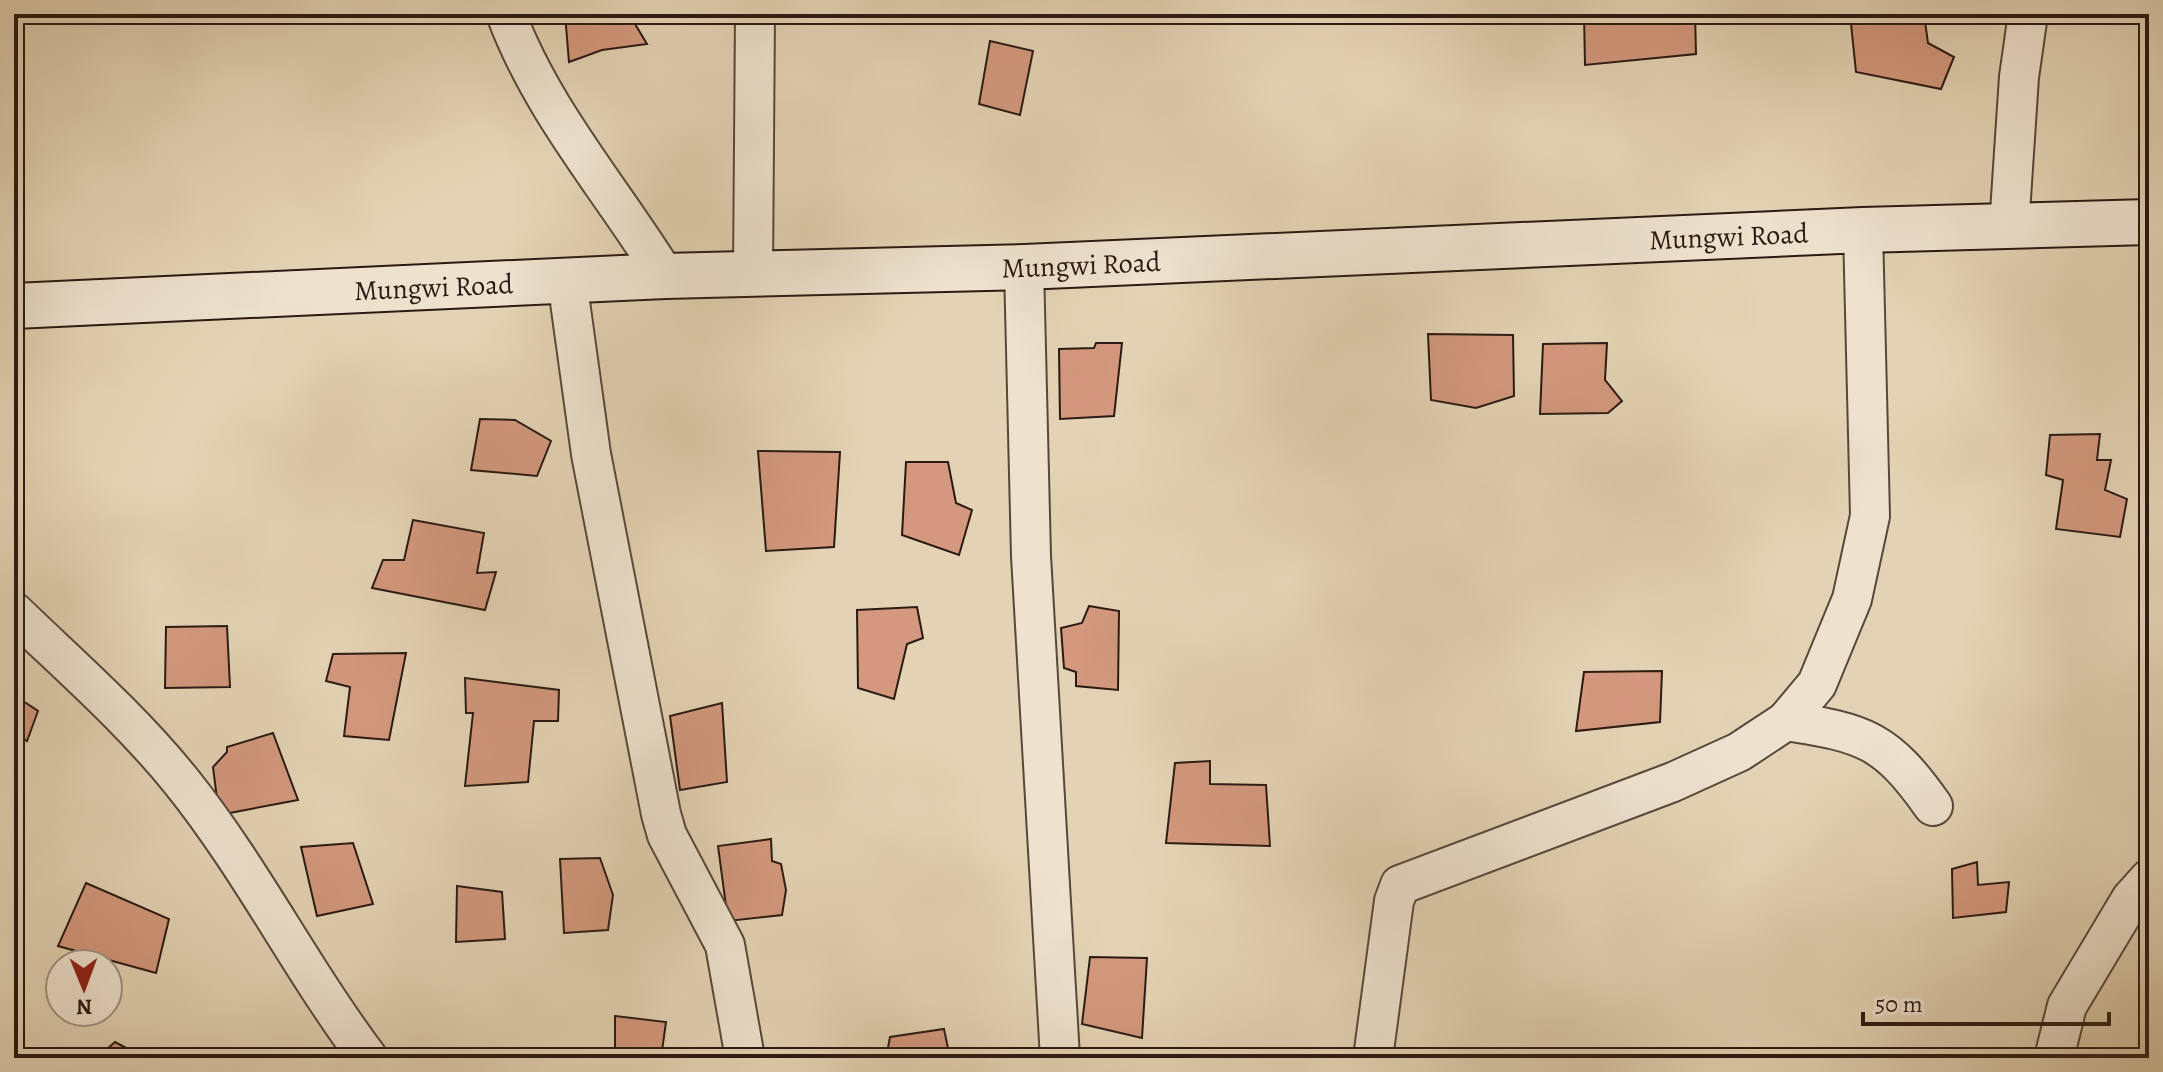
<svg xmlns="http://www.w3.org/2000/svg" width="2163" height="1072" font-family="Alegreya,serif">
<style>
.building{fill:#d3987d;stroke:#2a1a13;stroke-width:2}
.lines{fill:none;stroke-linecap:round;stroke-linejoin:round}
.street-casing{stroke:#58483b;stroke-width:42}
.secondary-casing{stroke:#2a1a13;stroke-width:48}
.street{stroke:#ede2ce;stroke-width:38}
.secondary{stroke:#ede2ce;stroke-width:44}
.labels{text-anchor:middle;stroke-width:8;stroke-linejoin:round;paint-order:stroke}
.street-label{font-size:28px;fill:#2a1a13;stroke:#ede2ce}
</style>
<rect width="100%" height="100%" fill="#e3d3b4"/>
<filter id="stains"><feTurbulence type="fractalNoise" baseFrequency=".0025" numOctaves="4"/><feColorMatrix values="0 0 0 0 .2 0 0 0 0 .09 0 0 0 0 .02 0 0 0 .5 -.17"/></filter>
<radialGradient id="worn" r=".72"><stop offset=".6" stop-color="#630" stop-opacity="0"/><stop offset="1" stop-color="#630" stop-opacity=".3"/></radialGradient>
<g class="building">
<path d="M565,14H629L647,44L602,50L569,62Z"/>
<path d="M1584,14H1695L1696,54L1585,65Z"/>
<path d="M1850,14H1924L1928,43L1954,57L1941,89L1856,72Z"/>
<path d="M990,41L1033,51L1020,115L979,104Z"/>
<path d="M1428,334L1513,335L1514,396L1476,408L1431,400Z"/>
<path d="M1096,343H1122L1114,416L1060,419L1059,349L1094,348Z"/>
<path d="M1607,343L1605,380L1622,401L1608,413L1540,414L1543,344Z"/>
<path d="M480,419L515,420L551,441L537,476L471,470Z"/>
<path d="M2100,434L2097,460H2111L2105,490L2127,499L2120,537L2056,529L2063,480L2046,475L2050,435Z"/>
<path d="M758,451L840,452L834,547L766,551Z"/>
<path d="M906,462H948L956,503L972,510L959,555L902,535Z"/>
<path d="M413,520L484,533L477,573L496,572L485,610L372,588L383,560H404Z"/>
<path d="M1089,606L1119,611L1118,690L1076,686V672L1064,668L1061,628L1082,623Z"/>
<path d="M917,607L923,638L907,644L894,699L858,688L857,610Z"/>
<path d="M227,626L230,687L165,688L166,627Z"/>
<path d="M406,653L389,740L344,736L350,687L326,681L333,654Z"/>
<path d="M1662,671L1660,722L1576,731L1584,672Z"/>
<path d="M465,678L559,690L558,721H534L528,782L465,786L473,713H466Z"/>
<path d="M14,695L38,711L27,741L14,734Z"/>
<path d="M722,703L727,782L680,790L670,716Z"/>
<path d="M273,733L298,800L219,815L213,767L227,752V747Z"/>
<path d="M1210,761V784L1266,785L1270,846L1166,843L1175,763Z"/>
<path d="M771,839L772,861L781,864L786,890L782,915L728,921L718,846Z"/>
<path d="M353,843L373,904L317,916L301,847Z"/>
<path d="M600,858L613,895L608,930L564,933L560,859Z"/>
<path d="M1977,862L1978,885L2009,882L2006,912L1953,918L1952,869Z"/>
<path d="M86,883L169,919L156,973L58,946Z"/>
<path d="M457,886L502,892L505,939L456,942Z"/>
<path d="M1090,957L1147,958L1142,1038L1082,1024Z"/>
<path d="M615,1016L666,1022L661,1058H615Z"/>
<path d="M944,1029L950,1058H886L890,1037Z"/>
<path d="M115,1042L145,1058H97Z"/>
</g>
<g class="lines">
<defs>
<g id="street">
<path d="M506,14C542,111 611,189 665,276"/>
<path d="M2009,228L2019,77L2028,14"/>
<path d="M1024,267L1031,556L1060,1058"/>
<path d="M753,273L755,14"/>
<path d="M567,280L591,454L661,814L667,835L725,945L745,1058"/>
<path d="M14,612C71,667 131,719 181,781C251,868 301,969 368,1058"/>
<path d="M1786,721C1864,733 1886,739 1933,806"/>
<path d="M1373,1058L1394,901L1400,885L1673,782L1739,752L1786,721L1817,684L1852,599L1870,516L1863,230"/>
<path d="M2054,1058L2067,1006L2131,899L2149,879"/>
</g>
<g id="secondary">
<path id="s1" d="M14,306L665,276L1024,267L1863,230L2149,222"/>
</g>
</defs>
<use href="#street" class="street-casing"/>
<use href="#secondary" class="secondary-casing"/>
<use href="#street" class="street"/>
<use href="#secondary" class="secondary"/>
</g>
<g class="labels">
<g class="street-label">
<text dy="10" stroke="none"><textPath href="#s1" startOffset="1716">Mungwi Road</textPath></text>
<text dy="10" stroke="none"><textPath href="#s1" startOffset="1068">Mungwi Road</textPath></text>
<text dy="10" stroke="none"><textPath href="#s1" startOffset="420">Mungwi Road</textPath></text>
</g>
</g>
<rect width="2163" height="1072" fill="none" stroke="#e3d3b4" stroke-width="48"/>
<rect x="16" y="16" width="2131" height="1040" fill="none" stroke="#2a1a13" stroke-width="4"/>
<rect x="24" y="24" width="2115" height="1024" fill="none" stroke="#2a1a13" stroke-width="2"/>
<g transform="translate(84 988) rotate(179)"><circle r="38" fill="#ede2ce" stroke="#9f9283" stroke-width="2"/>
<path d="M0-6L14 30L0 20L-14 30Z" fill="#8f2418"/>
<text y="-12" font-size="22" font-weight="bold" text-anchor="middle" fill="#2a1a13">N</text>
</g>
<path d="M1863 1012v12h246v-12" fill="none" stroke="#2a1a13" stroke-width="4"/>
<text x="1875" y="1012" font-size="24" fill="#2a1a13" stroke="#ede2ce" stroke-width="6" paint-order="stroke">50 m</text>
<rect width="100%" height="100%" filter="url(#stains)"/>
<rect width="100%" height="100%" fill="url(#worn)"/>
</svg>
